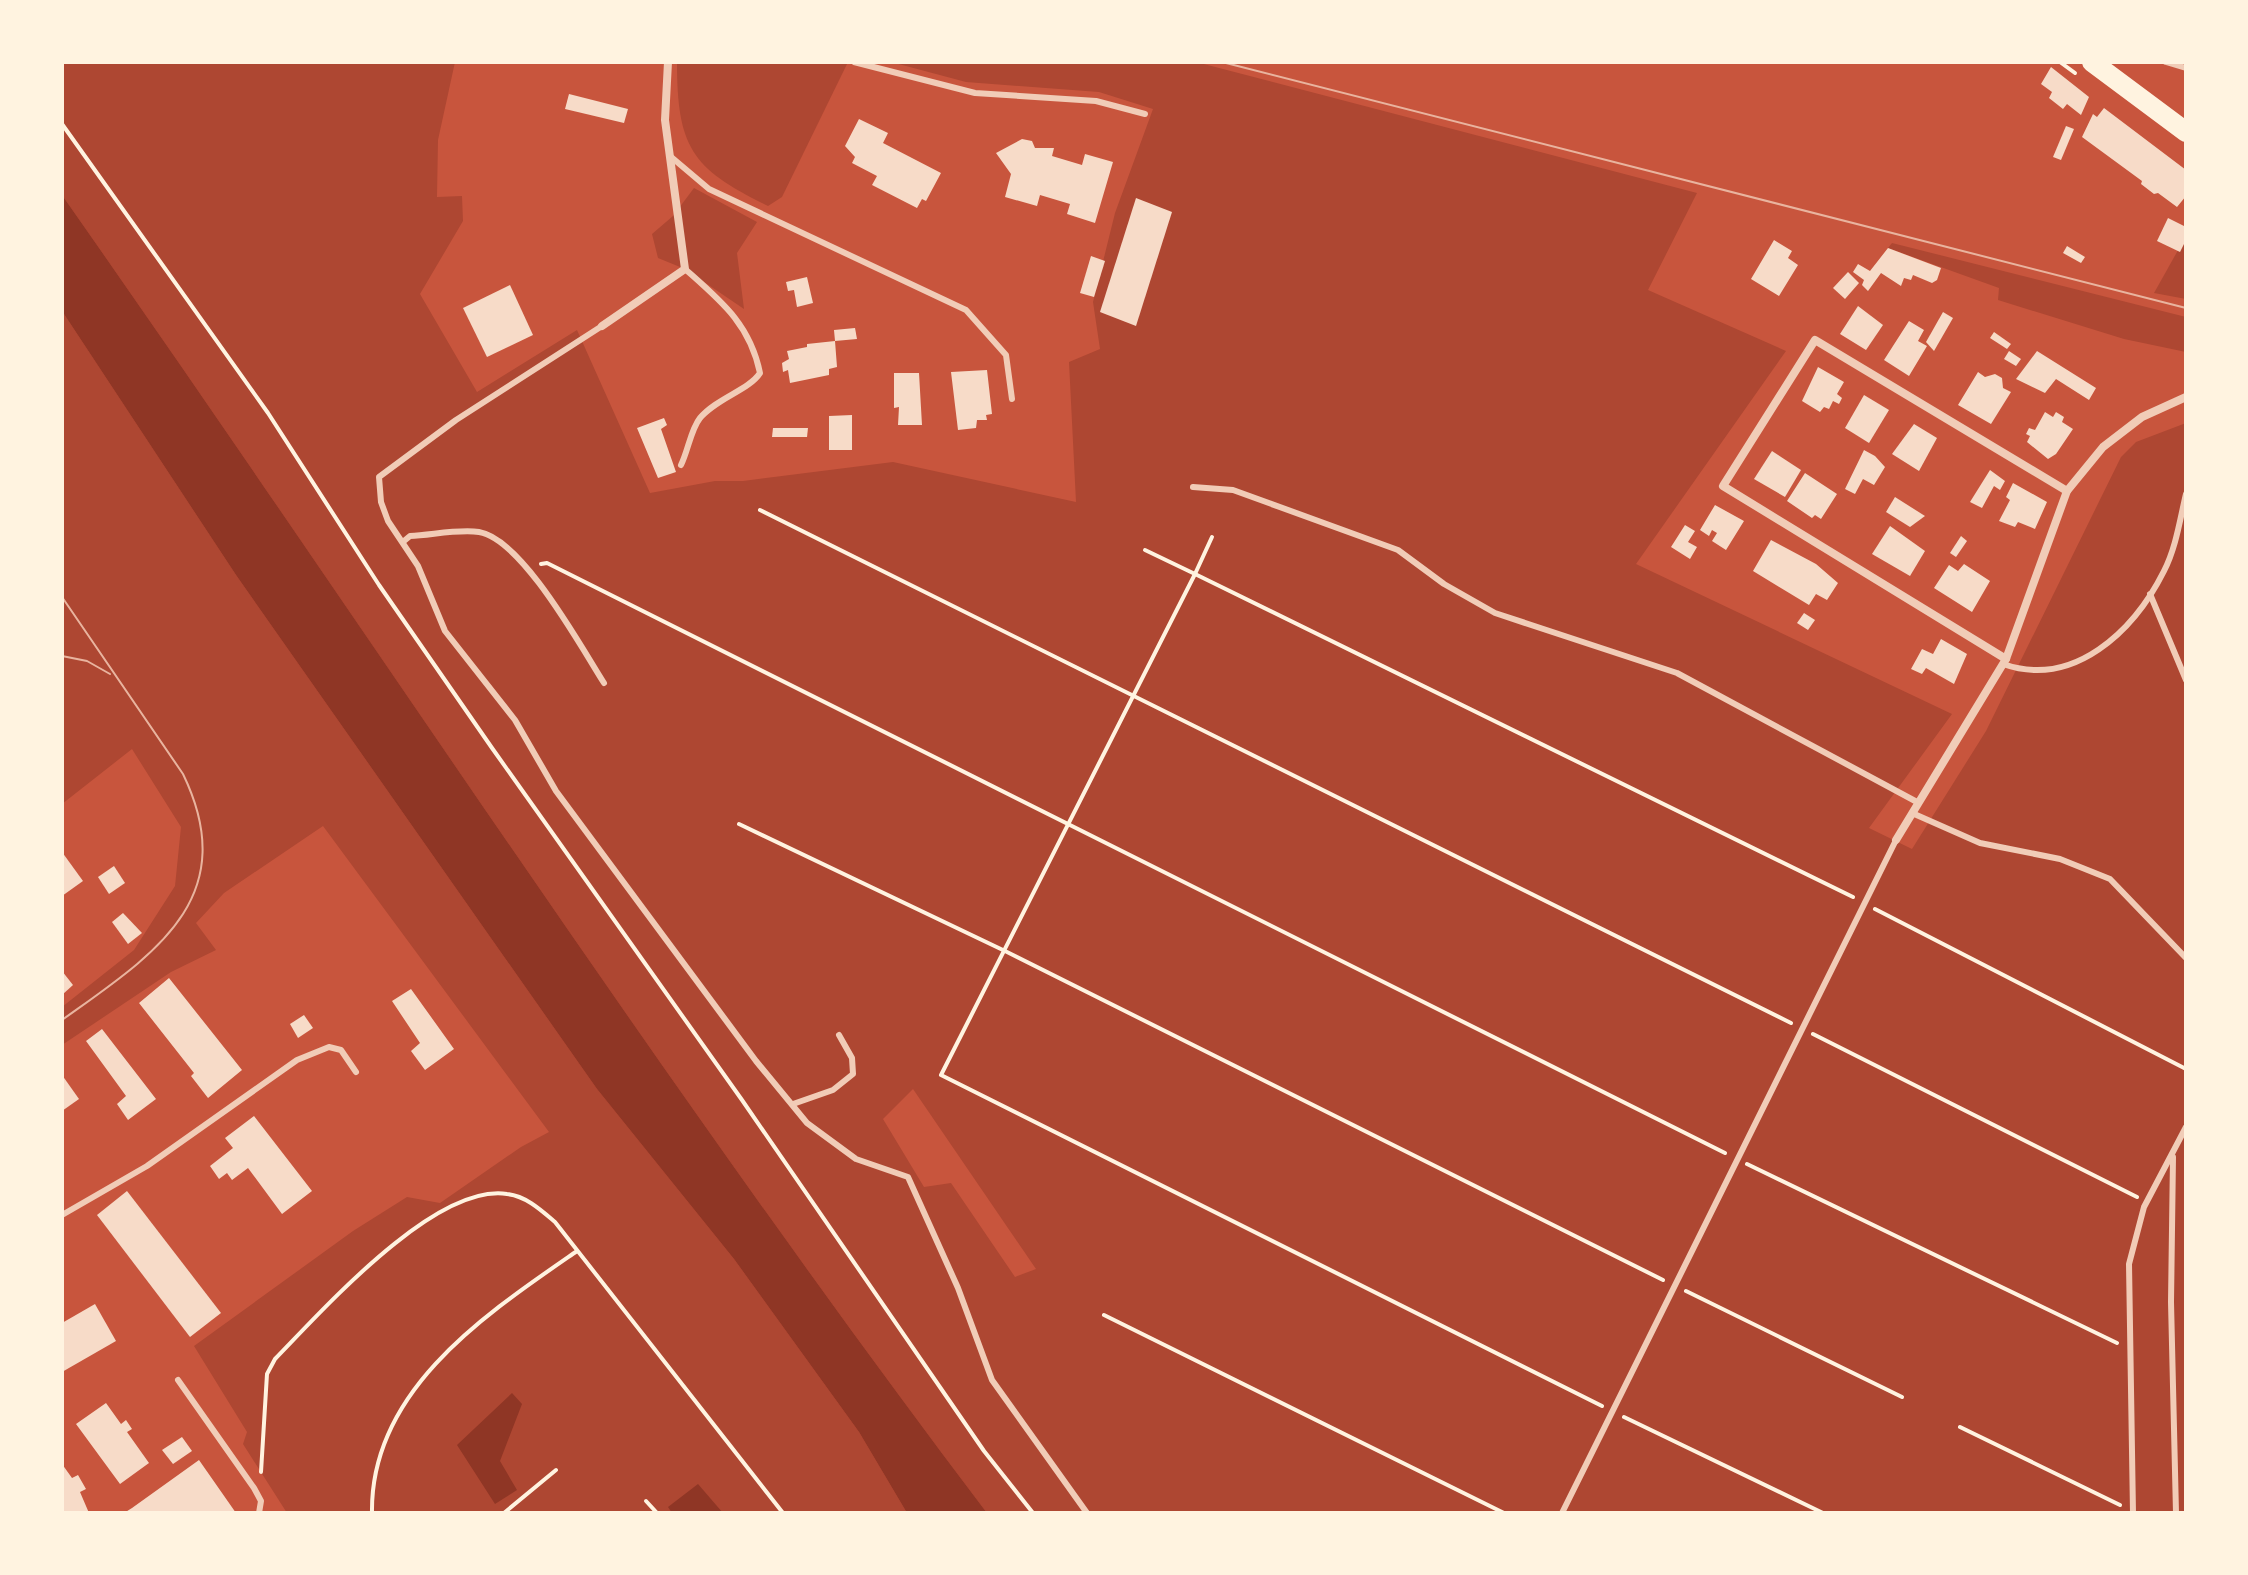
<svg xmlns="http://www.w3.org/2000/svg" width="2248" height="1575" font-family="'Nunito Sans',sans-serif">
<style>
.green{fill:#ae4732;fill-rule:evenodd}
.water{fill:#8f3625}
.building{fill:#f7dbc8}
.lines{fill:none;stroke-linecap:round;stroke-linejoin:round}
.path{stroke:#fff3e0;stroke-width:4}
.service{stroke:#f1ccb7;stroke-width:6}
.minor{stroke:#f1ccb7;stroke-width:8}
.primary{stroke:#fff3e0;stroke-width:20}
.tram{stroke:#e9b49f;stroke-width:2}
</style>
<rect width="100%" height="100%" fill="#c8553d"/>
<g class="green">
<path d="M62,62H455L438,140L437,197L462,196L463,221L420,294L477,392L577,330L650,493L715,481H743L893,462L1076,502L1069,362L1100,349L1093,302L1115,213L1153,109L1099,92L966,82L891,62H1196L1697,193L1648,290L1786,351L1636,564L1952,714L1869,828L1912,849L1986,731L2121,457L2136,442L2186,423V1513H987C663,1085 370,634 62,195ZM913,1089L1036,1269L1015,1277L951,1183L924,1187L883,1119Z"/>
<path d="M677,62H848L782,197L768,206C692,169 677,148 677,62Z"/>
<path d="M694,188L757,222L737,253L744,309L685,269L658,258L652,234L673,216Z"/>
<path d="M2186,236V299L2154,293Z"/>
<path d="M1892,243L2186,317V352L2124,339L1998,300L1999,288L1888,248Z"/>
<path d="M62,311L236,575L597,1089L734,1259L859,1432L907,1513H287L243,1444L247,1432L194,1346L353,1231L407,1197L440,1203L521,1147L549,1132L323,826L224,893L196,923L216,950L171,972L62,1045V1007L134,950L175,886L181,827L132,749L62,804Z"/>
</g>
<g class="water">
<path d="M62,195C370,634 663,1085 987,1513H907L859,1432L734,1259L597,1089L236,575L62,311Z"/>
<path d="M512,1393L522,1404L500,1461L517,1490L495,1504L457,1445Z"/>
<path d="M698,1484L723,1513H672L668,1507Z"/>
</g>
<g class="building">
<path d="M2051,67L2089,97L2081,115L2067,104L2063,109L2049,98L2052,92L2041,84Z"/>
<path d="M569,94L628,109L624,123L565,109Z"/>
<path d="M2104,108L2186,170V196L2177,207L2158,193L2154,194L2141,184L2142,181L2082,137L2093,114L2097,117Z"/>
<path d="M859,119L888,133L883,143L941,173L926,201L922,199L917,208L872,185L877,176L852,163L855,157L845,146Z"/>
<path d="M2066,126L2074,129L2061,160L2053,157Z"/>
<path d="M1022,139L1032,141L1035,148H1054L1052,156L1082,165L1085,154L1113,162L1095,223L1067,214L1070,204L1040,195L1037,206L1005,197L1011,174L996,153Z"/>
<path d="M1136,198L1172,212L1136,326L1100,312Z"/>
<path d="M2168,218L2186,227V240L2180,252L2157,241Z"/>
<path d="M1774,240L1792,251L1788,258L1798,265L1779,296L1751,279Z"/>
<path d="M2067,246L2085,257L2081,263L2063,253Z"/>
<path d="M1888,248L1941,268L1937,280L1932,283L1913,275L1911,280L1904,278L1901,286L1881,273L1868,291L1862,285L1864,280L1853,272L1858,264L1870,271Z"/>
<path d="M1091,256L1105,261L1094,297L1080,293Z"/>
<path d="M1848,272L1859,283L1845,299L1833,288Z"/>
<path d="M807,277L813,303L797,307L794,290L788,291L786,282Z"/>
<path d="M510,285L533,335L487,357L463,308Z"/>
<path d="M1858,306L1883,325L1866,350L1840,334Z"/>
<path d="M1943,312L1953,318L1934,351L1926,342Z"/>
<path d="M1909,321L1924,330L1918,341L1927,346L1909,376L1884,360Z"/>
<path d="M855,328L857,339L835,341L834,330Z"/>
<path d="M1994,332L2011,344L2007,349L1990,338Z"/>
<path d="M835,341L837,367L829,369V375L790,383L788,370L783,372L782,363L789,359L787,351L807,347V344Z"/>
<path d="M2009,351L2021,359L2016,366L2004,359Z"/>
<path d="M2037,351L2096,388L2089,400L2056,379L2045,393L2016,379Z"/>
<path d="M1818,367L1844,382L1837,394L1842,398L1839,404L1833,401L1829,409L1824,407L1820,412L1802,401Z"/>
<path d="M987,370L992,414L986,415L987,420H977L976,428L958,430L951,372Z"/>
<path d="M1978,372L1985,377L1995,374L2002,378L2003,388L2011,392L1991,424L1958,405Z"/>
<path d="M894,373H919L922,425H898L899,407L894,408Z"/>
<path d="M1864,395L1889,410L1869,443L1845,428Z"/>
<path d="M2045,412L2053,417L2056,412L2064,417L2062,422L2073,429L2056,454L2048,459L2027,442L2030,436L2026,434L2029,428L2035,430Z"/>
<path d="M852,415V450H829V416Z"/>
<path d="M664,418L667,425L661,429L676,472L658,478L637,428Z"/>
<path d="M1914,424L1937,438L1919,471L1892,454Z"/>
<path d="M773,428H808L807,437H772Z"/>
<path d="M1864,450L1875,456L1885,467L1874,485L1863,479L1855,494L1845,489Z"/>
<path d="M1772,451L1801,470L1785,497L1754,479Z"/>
<path d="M1990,470L2005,481L2000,490L1994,486L1982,508L1970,502Z"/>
<path d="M1805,473L1837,494L1821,519L1815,515L1812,518L1787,501Z"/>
<path d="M2013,483L2047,502L2035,529L2018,522L2015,527L1999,521L2010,500L2006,497Z"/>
<path d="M1895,497L1925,516L1910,527L1886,512Z"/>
<path d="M1715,505L1744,521L1726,550L1712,541L1717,533L1712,530L1709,536L1700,530Z"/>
<path d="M1685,525L1695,531L1688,542L1697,547L1690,559L1671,547Z"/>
<path d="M1890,526L1925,551L1910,576L1872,554Z"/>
<path d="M1961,536L1967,541L1956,557L1950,553Z"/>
<path d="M1771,540L1816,564L1838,583L1827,600L1816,594L1809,605L1753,571Z"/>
<path d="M1964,564L1990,581L1972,612L1934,588L1949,565L1958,571Z"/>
<path d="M1804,613L1815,620L1808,630L1797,623Z"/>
<path d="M1941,639L1967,654L1954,684L1926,668L1922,674L1911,669L1922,649L1933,654Z"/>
<path d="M62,852L83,881L62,896Z"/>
<path d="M114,866L125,883L109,894L98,877Z"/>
<path d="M123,913L142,933L128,944L112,922Z"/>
<path d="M62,971L73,985L62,995Z"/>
<path d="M169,978L242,1070L208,1098L191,1076L194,1073L139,1003Z"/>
<path d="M411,989L454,1049L425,1070L411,1051L420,1043L392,1001Z"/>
<path d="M304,1015L313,1028L298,1038L290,1024Z"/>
<path d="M102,1029L156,1099L128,1120L117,1104L126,1096L86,1041Z"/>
<path d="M62,1075L79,1099L62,1111Z"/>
<path d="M254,1116L312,1191L282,1214L248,1168L232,1180L227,1173L219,1179L210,1166L233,1148L225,1138Z"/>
<path d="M127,1191L221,1313L190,1337L97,1215Z"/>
<path d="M95,1304L116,1341L62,1372V1323Z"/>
<path d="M106,1403L121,1424L126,1420L132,1429L127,1432L149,1463L120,1484L76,1424Z"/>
<path d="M182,1437L192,1451L173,1464L162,1450Z"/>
<path d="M199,1460L236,1513H124L132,1508Z"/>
<path d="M62,1464L72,1478L78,1475L86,1489L80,1492L89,1513H62Z"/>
</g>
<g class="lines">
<g class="path">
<path d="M2060,62L2075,73"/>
<path d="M62,124L268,413L379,585L492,748L742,1100L984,1451L1033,1513"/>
<path d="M760,510L1791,1023"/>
<path d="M1145,550L1195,574L1212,537"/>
<path d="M541,564L547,563L1725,1153"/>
<path d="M739,824L1005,951L1663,1280"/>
<path d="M1875,909L2186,1069"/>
<path d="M1813,1034L2137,1197"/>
<path d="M1747,1164L2117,1343"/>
<path d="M1686,1291L1902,1397"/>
<path d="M1104,1315L1504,1513"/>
<path d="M1602,1406L941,1075L1195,574L1853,897"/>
<path d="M1624,1417L1823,1513"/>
<path d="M1960,1427L2120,1505"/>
<path d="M261,1472L267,1374L275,1359C322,1311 435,1183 507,1194C526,1196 541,1210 555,1222L783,1513"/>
<path d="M646,1501L657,1513"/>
<path d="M372,1513C370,1390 486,1314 577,1251"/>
<path d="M504,1513L556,1470"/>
</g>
<g class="service">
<path d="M854,62L975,93L1096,101L1145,114"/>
<path d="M2166,62L2186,68"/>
<path d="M670,156L709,189L966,310L1006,355L1012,399"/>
<path d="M602,326L456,420L379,477L381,502L388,521L418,566L445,631L515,720L556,791L756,1061L807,1123L856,1159L908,1177L958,1288L992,1380L1087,1513"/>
<path d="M681,465C688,451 691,429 700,418C717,398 749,390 760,373C750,324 721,301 685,269"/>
<path d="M1193,487L1233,490L1398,550L1444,584L1495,613L1677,673L1917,802"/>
<path d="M404,541L410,536C432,535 458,529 479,532C522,539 581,647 604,683"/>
<path d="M2150,594L2186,680"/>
<path d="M2003,664C2074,689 2134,631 2164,571C2176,548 2180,519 2186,494"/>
<path d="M1912,813L1980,843L2060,859L2110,879L2186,958"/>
<path d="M793,1104L833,1090L853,1074L852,1058L839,1035"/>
<path d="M2173,1157L2171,1302L2176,1513"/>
<path d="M62,1215L147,1166L297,1060L329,1047L341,1050L356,1072"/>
<path d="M178,1380L254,1488L261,1501L259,1513"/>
<path d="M1562,1513L1896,840"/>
<path d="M2133,1513L2129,1264L2144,1207L2186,1127"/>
</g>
<g class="minor">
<path d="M602,326L685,269L665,120L668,62"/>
<path d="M2006,659L1723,486L1815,340L2067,491"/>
<path d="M1896,840L2006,659L2067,491L2103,447L2142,417L2186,397"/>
</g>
<path class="primary" d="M2092,62L2186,132"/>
<g class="tram">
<path d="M1222,62L2186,308"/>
<path d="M62,597L183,774C244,900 151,956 62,1020"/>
<path d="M62,656L87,661L110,674"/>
</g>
</g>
<rect width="2248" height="1575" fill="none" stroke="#fff3e0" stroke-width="128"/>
</svg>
